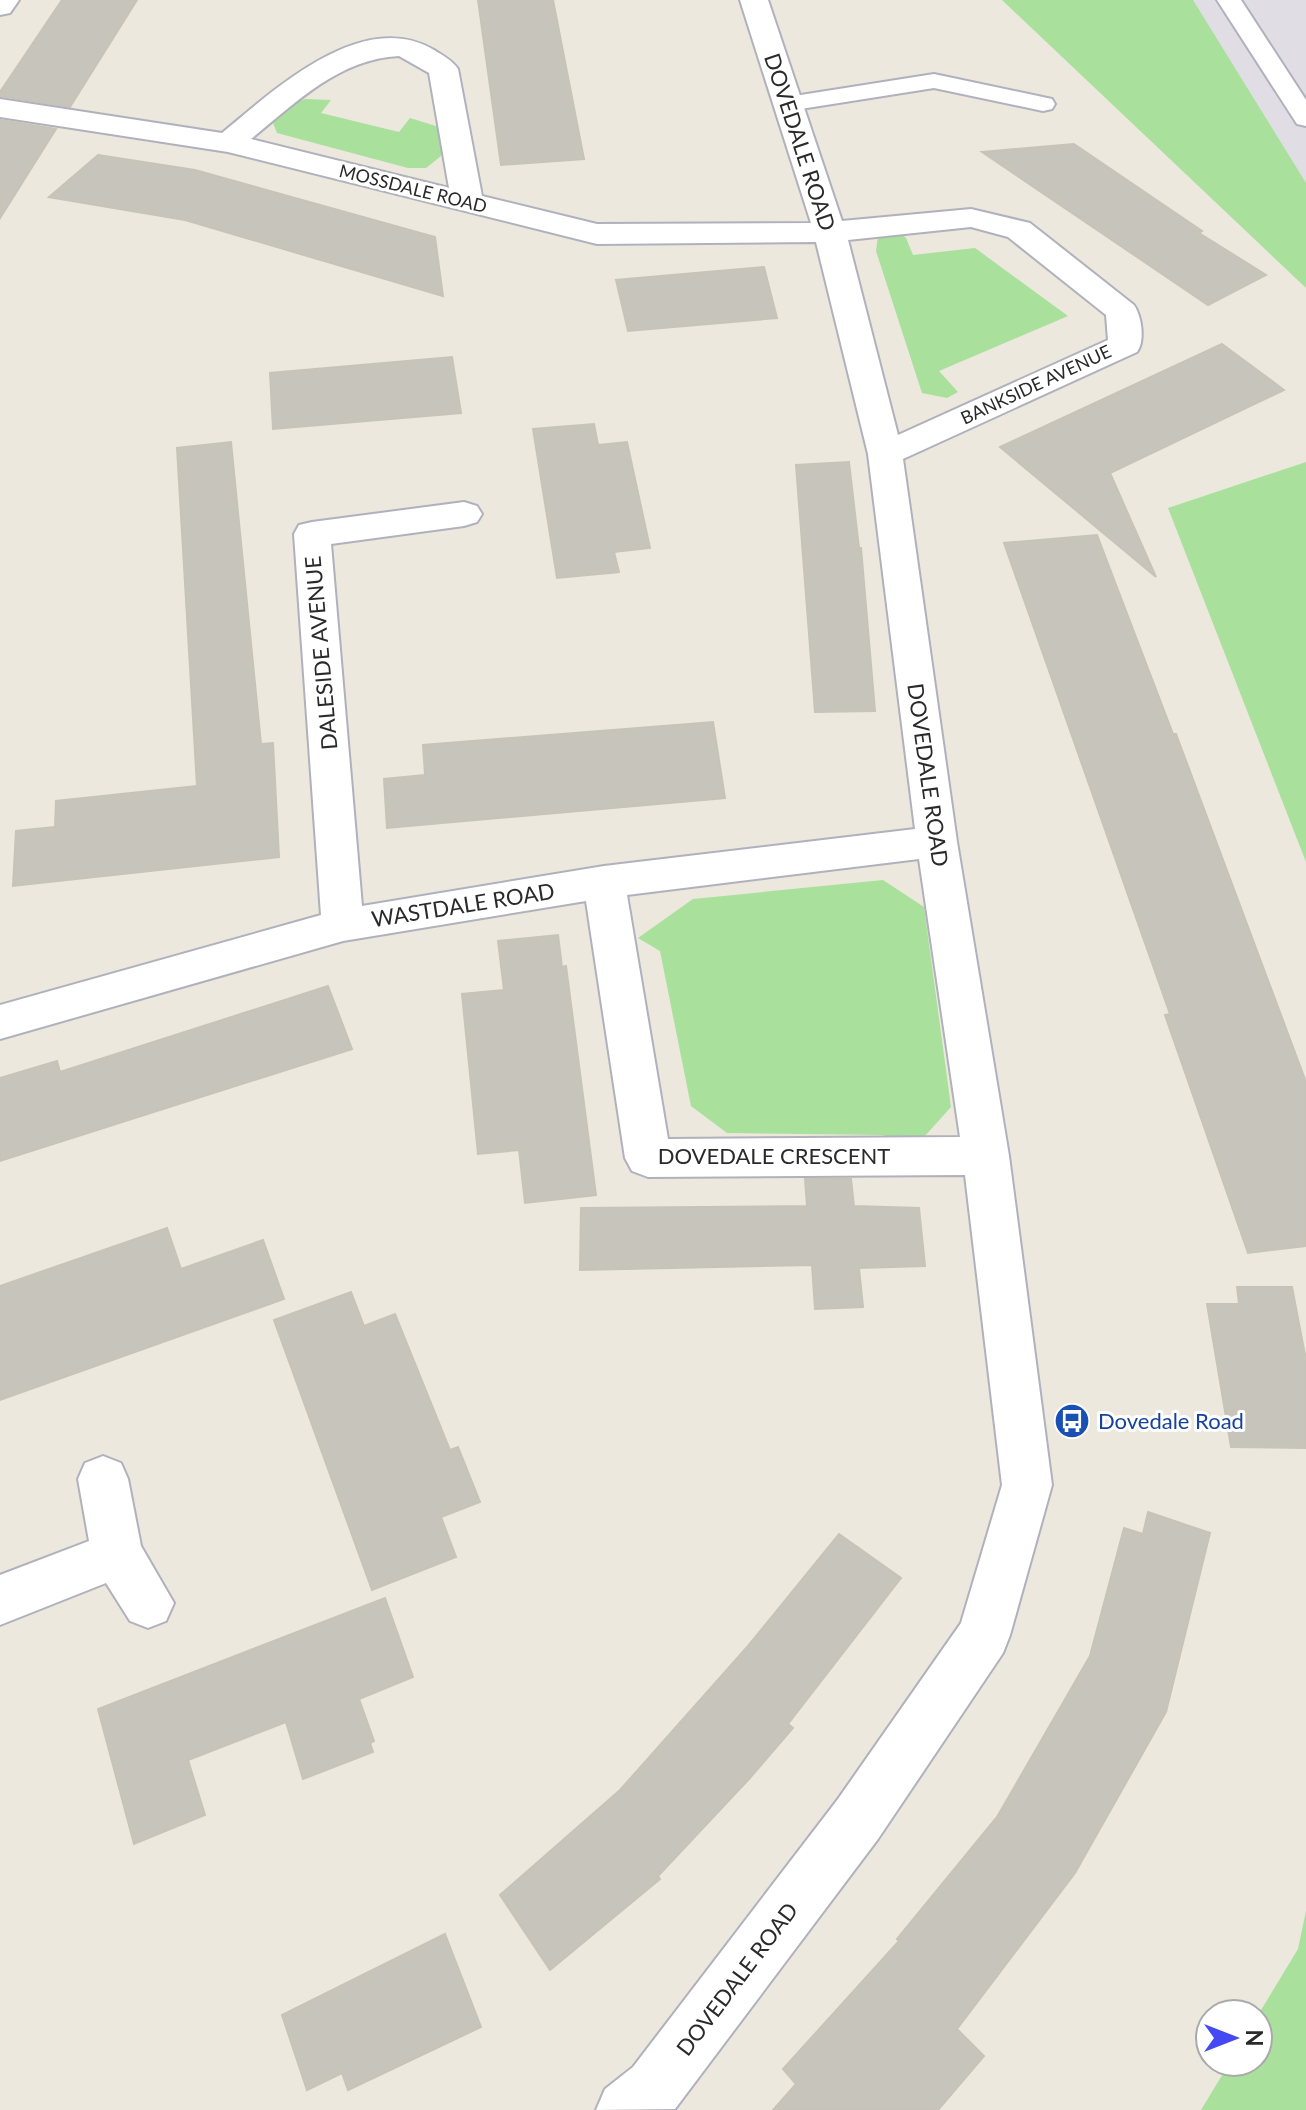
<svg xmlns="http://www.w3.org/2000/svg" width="1306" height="2110" font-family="Lato,sans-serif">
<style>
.industrial{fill:#e0dde4}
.green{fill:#a8e09c}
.building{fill:#c7c4bc;stroke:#c7c4b7;stroke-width:2}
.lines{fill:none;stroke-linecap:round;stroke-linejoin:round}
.service-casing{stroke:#b0b1bd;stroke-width:4}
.minor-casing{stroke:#b0b1bd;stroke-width:4}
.service{fill:#fff;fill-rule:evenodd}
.minor{fill:#fff;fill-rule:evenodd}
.labels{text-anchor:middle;stroke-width:6;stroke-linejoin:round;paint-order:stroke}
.far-street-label{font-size:18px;fill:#2a2a2a;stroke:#fff}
.street-label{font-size:22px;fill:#2a2a2a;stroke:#fff}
.transit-label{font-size:22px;fill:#164399;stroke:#fff;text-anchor:start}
</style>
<rect width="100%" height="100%" fill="#ece8dd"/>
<path class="industrial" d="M1193,0H1306V183L1301,177Z"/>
<g class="green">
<path d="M1002,0H1193L1306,183V288Z"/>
<path d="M305,99L331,100L321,113L399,132L410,118L439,127L444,137L441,156L426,168H408L277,133L273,123L283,109Z"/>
<path d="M899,232L906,238L913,255L975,248L1068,316L939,371L958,392L947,398L922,393L876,251L878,236Z"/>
<path d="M1306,462V862L1168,508Z"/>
<path d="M883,880L924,907L951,1107L924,1137L895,1144L884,1135L727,1133L691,1106L660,951L638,938L693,899Z"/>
<path d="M1306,1911V2110H1201L1230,2062H1258V2015L1298,1949Z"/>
</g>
<g class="building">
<path d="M62,0H137L70,107L0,96V92Z"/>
<path d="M478,0H553L584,159L501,165Z"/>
<path d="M0,120L56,129L0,218Z"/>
<path d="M1074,144L1202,231L1199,233L1266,275L1208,305L982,152Z"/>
<path d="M98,155L195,170L435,237L443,296L185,220L49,197Z"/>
<path d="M764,267L777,318L628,331L616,280Z"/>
<path d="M1222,344L1284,390L1110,473L1156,577L1000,447Z"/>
<path d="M452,357L461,413L273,429L270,373Z"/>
<path d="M594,424L598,445L627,442L650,548L614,552L619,572L557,578L533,429Z"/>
<path d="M231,442L261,744L273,743L279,857L13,886L16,831L55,827L56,801L197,786L177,448Z"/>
<path d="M849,462L859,548H861L875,711L815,712L796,465Z"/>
<path d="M1097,535L1173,734H1176L1306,1082V1246L1248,1253L1165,1015L1170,1014L1004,543Z"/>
<path d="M713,722L725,798L387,828L384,779L425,775L423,745Z"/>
<path d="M558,935L562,967L566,966L596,1195L525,1203L519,1150L478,1154L462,994L504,990L498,941Z"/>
<path d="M328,986L352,1049L0,1161V1078L57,1061L60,1072Z"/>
<path d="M805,1179H851L854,1206L919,1208L925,1266L859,1268L863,1307L815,1309L812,1265L580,1270L581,1208L807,1206Z"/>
<path d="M167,1228L181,1269L263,1240L284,1299L0,1400V1286Z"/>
<path d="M1237,1287H1292L1306,1360V1448L1231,1447L1207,1304H1239Z"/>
<path d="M351,1292L364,1326L395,1314L450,1450L458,1447L480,1502L441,1517L456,1557L372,1590L274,1320Z"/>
<path d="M1148,1512L1210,1533L1166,1712L1075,1873L957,2029L984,2056L938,2110H773L796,2084L783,2069L899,1941L897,1939L997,1817L1090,1656L1124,1528L1143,1534Z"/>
<path d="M839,1534L901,1578L788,1724L793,1728L749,1779L658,1876L660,1879L550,1970L500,1895L620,1790L748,1646Z"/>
<path d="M385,1598L413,1677L359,1699L374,1741L370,1743L373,1752L303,1779L286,1722L188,1760L205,1815L134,1844L98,1709Z"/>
<path d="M445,1934L481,2027L348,2090L342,2073L307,2090L282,2015Z"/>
</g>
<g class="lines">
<defs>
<g id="service">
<path d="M1217,0H1241L1306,100V126L1297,124Z"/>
<path d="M934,74L1052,99L1055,104L1052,109L1043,111L934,88L788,111L779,109L776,104L779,99L788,97Z"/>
</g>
<g id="minor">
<path d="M0,0H19L10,13L0,15Z"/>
<path d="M740,0H768L842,221L971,209L1030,223L1134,305C1142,317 1145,341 1137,352L903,459L957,842L1009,1156L1052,1485L1010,1635L1003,1653L878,1839L675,2109L596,2110L605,2089L633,2067L838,1799L961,1623L1002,1485L965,1175L648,1177L632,1171L625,1158L586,901L343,941L0,1039V1005L321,915L294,534L299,525L312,522L464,502L477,506L482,514L477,522L464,526L331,544L362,906L604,866L915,829L868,454L816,242L597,244L228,152L0,117V99L222,133C273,91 362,7 434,50C442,55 452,60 458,69L482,196L597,224L811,223ZM399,56L429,73L449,188L251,139C295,103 339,59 399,56ZM971,227L1008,237L1106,315L1108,340L898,435L848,240ZM919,859L960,1137L668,1139L627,895Z"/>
<path d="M103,1456L121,1463L128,1479L141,1546L174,1603L166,1621L148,1628L130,1621L106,1583L0,1625V1575L89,1541L78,1479L85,1463Z"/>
</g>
</defs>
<use href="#service" class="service-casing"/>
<use href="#minor" class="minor-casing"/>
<use href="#service" class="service"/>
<use href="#minor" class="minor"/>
</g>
<defs>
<symbol id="bus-disc" viewBox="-11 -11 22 22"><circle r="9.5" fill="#1a4fb4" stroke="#fff"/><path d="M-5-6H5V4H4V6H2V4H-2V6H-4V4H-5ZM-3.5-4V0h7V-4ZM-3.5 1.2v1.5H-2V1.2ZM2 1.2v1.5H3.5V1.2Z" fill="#fff"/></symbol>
</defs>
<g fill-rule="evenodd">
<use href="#bus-disc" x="1052" y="1401" width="40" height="40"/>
</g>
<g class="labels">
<g class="far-street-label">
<text transform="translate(413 189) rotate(14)" y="6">MOSSDALE ROAD</text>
<text transform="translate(1036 385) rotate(-25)" y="6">BANKSIDE AVENUE</text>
</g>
<g class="street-label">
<text transform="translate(800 142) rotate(72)" y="8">DOVEDALE ROAD</text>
<text transform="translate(321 653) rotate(-95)" y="8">DALESIDE AVENUE</text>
<text transform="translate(928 775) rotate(82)" y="8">DOVEDALE ROAD</text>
<text transform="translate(463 905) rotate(-9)" y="8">WASTDALE ROAD</text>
<text x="774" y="1164">DOVEDALE CRESCENT</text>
<text transform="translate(737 1979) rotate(-53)" y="8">DOVEDALE ROAD</text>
</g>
<g class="transit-label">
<text x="1098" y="1429">Dovedale Road</text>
</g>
</g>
<g transform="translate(1234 2038) rotate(90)"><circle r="38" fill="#ffffff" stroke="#aaaaaa" stroke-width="2"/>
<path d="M0-6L14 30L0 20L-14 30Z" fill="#4449f2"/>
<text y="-12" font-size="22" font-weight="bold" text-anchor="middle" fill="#2a2a2a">N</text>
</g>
</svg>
